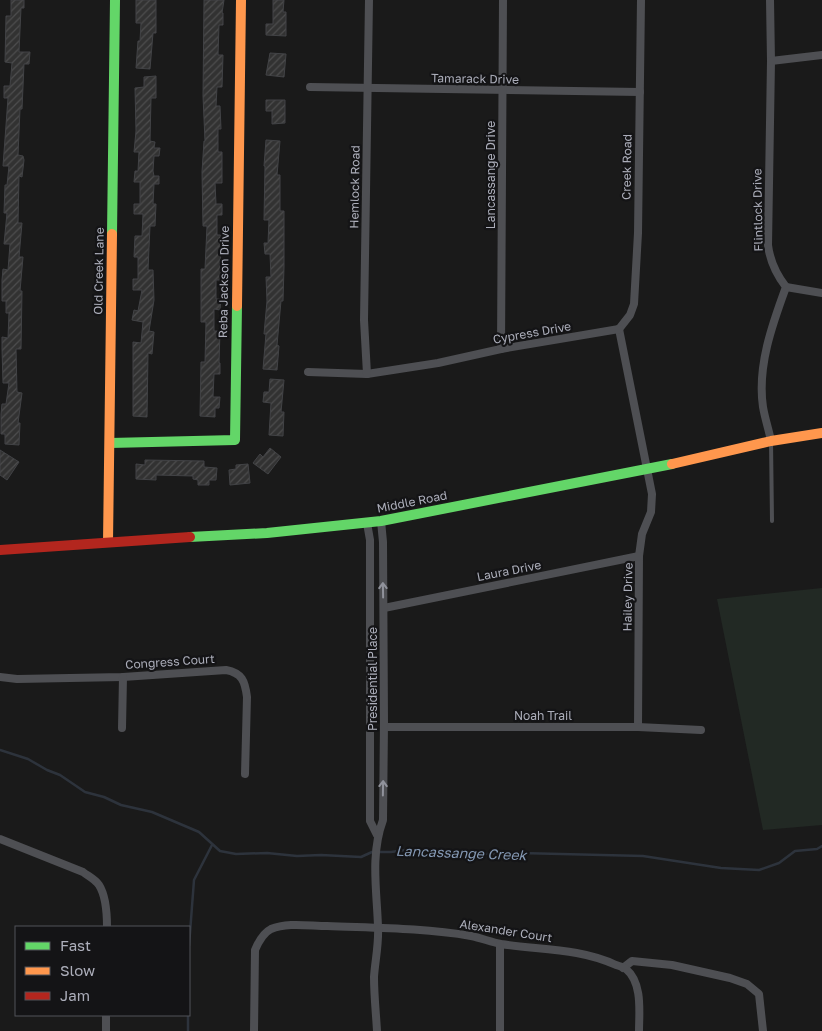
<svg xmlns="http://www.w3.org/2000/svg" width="822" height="1031" font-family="'Golos Text',sans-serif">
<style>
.green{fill:#222924}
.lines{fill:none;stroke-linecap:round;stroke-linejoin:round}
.stream{stroke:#2d333c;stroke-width:2.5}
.building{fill:url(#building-hatch);stroke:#424346}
.lane{stroke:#4e4f53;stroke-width:4}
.street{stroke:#4e4f53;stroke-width:8}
.fast{stroke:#63d668;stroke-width:10}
.slow{stroke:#ff974d;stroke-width:10}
.jam{stroke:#b3261e;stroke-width:10}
.oneway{stroke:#90929b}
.labels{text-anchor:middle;stroke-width:4.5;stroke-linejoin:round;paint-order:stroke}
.street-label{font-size:12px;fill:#acaeba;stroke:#141416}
.water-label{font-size:14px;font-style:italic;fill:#8498b3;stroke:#141416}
</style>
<defs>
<pattern id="building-hatch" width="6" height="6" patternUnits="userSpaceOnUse" patternTransform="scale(1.25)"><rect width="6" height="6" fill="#323232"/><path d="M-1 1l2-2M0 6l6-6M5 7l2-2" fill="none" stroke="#4d4d4e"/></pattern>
</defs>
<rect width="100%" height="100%" fill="#1a1a1a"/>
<path class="green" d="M822,588V825L763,830L717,599Z"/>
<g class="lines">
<g class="stream">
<path d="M0,750L28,759L47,770L60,775L85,792L104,797L121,805L152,812L199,832L220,851L236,854L267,853L297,856L321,855L361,857L372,852H391L412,849L447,855L520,853L643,856L721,868L759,870L779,863L795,851L817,849L822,846"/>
<path d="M189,946L194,880L212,845"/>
<path d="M188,1015V1031"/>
</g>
</g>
<g class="building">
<path d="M11,0H24V8H21L19,52H30L29,64H24L22,109H20L18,155L23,156L24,160L22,177L19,176L18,223H22L19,257H23L20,291H22L21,349H16L17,392L22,393L18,423H20L19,445L5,444V434H1V414L2,404H6L9,383H3L2,349V337L8,338L9,313H6V301H2V280L3,269L8,270L10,244H4L7,213H4L5,185H7L9,166H3L8,98H4V86H10L12,63L5,62L6,16H11Z"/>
<path d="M136,0H156V33H153L150,69L136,68L138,41H140L141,23H136Z"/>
<path d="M204,0H224L222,13H223V25H219L218,55H223L222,87H217L216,106H220L221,129H218V152H222V183H215L216,204H222V215H217V235H221L220,269H221V280H216V299H221L220,310L214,309V331H220L219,363H220V374H214L213,397H220L219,408H215V417L200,416L201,362H205L206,322H201V269H205L207,226H203L202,172L204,141H205L203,96Z"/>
<path d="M273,0H284L283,12H286V36L266,35V24H273Z"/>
<path d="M270,53L286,54L284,77L266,75Z"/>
<path d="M156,76V98H151L150,141L155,142L154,148H160L159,156H154L153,171L154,176H159V184H154L153,204H156L155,226H150L148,270H153L154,300L149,331L154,332L152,354L148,353L147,417L133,416V342L141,343L143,322L132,320L134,310L138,311L142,290H133V279H138V257H134L135,236H142L143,214H134V204H140V182H134L135,171H138L139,152H134L136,131L135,88L144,87V77Z"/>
<path d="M266,100H285V123L272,124V111H266Z"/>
<path d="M266,140L280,141L277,175H280V211H284V267L283,301H281L277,345L279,346L277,370L263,369L266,334H264L267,301L266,277H271L270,254H265L264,243H268L269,220H264L265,166H264Z"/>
<path d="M270,379L284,380L281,412H284L283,436L269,435L271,403L263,402L264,392H269Z"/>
<path d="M270,448L281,457L268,474L253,463L260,454L263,457Z"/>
<path d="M0,450L19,462L7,480L0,475Z"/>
<path d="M145,460L204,461V467L217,468L216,480H209V485H198V480L193,479V476L156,475V480L136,479V464L145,465Z"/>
<path d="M248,464L250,483L230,485L229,470L236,469V465Z"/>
</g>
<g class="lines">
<path class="lane" d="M771,441L772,521"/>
<g class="street">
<path d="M770,0L771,61L768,245C770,262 776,274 786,287C772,325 757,367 763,407C765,419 769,430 771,441"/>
<path d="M771,61L822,55"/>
<path d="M310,87L640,92"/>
<path d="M786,287L822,293"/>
<path d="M619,329L652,494L651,512L642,534L639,556L638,727"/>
<path d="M619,329L630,315L634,304L638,233L641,0"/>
<path d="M501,349L503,0"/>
<path d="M308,372L367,374L438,363L501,349L619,329"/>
<path d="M367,374L364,320L369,0"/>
<path d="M367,523L370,540V821L377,835"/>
<path d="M384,608L639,556"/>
<path d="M0,677L17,679L123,677L226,670C242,673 245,681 247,697L245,774"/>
<path d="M384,727H638L701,730"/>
<path d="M122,728L123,677"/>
<path d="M0,839L83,872C88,876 95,879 99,885C106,896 107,914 107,927"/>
<path d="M623,968L632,961L672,965L730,978L747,984L759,994L763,1031"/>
<path d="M106,1031V1015"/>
<path d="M254,1031L255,950C258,943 263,933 271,929C287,922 310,926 327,926C375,928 424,928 471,936C481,938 491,942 501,944C539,950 580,948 616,965C619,966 624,967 626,969C643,983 639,1013 639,1031"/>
<path d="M377,1031C376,1013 374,995 374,977C375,961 379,944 378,927C377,892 370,855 383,820L384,723L383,542L381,521"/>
<path d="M500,1031V944"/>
</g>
<g class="fast">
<path d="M112,234L115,0"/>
<path d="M110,443L235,440L237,306"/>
<path d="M190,537L267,533L381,521L672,464"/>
</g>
<g class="slow">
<path d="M237,306L241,0"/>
<path d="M672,464L771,441L822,433"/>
<path d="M108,542L112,234"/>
</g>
<path class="jam" d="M0,550L190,537"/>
</g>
<defs><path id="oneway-shaft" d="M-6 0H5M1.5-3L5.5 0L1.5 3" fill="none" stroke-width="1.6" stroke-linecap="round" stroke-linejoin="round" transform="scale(1.25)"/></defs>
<g class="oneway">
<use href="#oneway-shaft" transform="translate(383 590) rotate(-91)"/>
<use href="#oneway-shaft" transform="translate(383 788) rotate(-89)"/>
</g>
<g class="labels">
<g class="street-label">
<text transform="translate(475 79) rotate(1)" y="4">Tamarack Drive</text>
<text transform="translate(627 167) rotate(-89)" y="4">Creek Road</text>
<text transform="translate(491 175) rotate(-90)" y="4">Lancassange Drive</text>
<text transform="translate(355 187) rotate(-89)" y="4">Hemlock Road</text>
<text transform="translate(758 210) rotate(-91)" y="4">Flintlock Drive</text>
<text transform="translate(99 271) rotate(-89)" y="4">Old Creek Lane</text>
<text transform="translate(224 282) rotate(-89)" y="4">Reba Jackson Drive</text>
<text transform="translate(532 333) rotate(-10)" y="4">Cypress Drive</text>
<text transform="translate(412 502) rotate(-11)" y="4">Middle Road</text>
<text transform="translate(509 571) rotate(-11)" y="4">Laura Drive</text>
<text transform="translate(628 597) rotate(-89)" y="4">Hailey Drive</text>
<text transform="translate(170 662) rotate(-4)" y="4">Congress Court</text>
<text transform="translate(373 679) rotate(-90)" y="4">Presidential Place</text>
<text x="543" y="720">Noah Trail</text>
<text transform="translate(506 931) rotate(9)" y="4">Alexander Court</text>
</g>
<g class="water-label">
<text transform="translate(461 853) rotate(2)" y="5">Lancassange Creek</text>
</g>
</g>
<rect x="15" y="926" width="175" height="90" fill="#141416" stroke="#515258"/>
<rect x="25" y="942" width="25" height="8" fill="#63d668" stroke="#515258"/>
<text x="60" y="951" font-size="15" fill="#acaeba">Fast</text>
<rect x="25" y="967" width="25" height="8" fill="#ff974d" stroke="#515258"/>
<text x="60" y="976" font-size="15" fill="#acaeba">Slow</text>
<rect x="25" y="992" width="25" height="8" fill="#b3261e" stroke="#515258"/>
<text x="60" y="1001" font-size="15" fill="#acaeba">Jam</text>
</svg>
